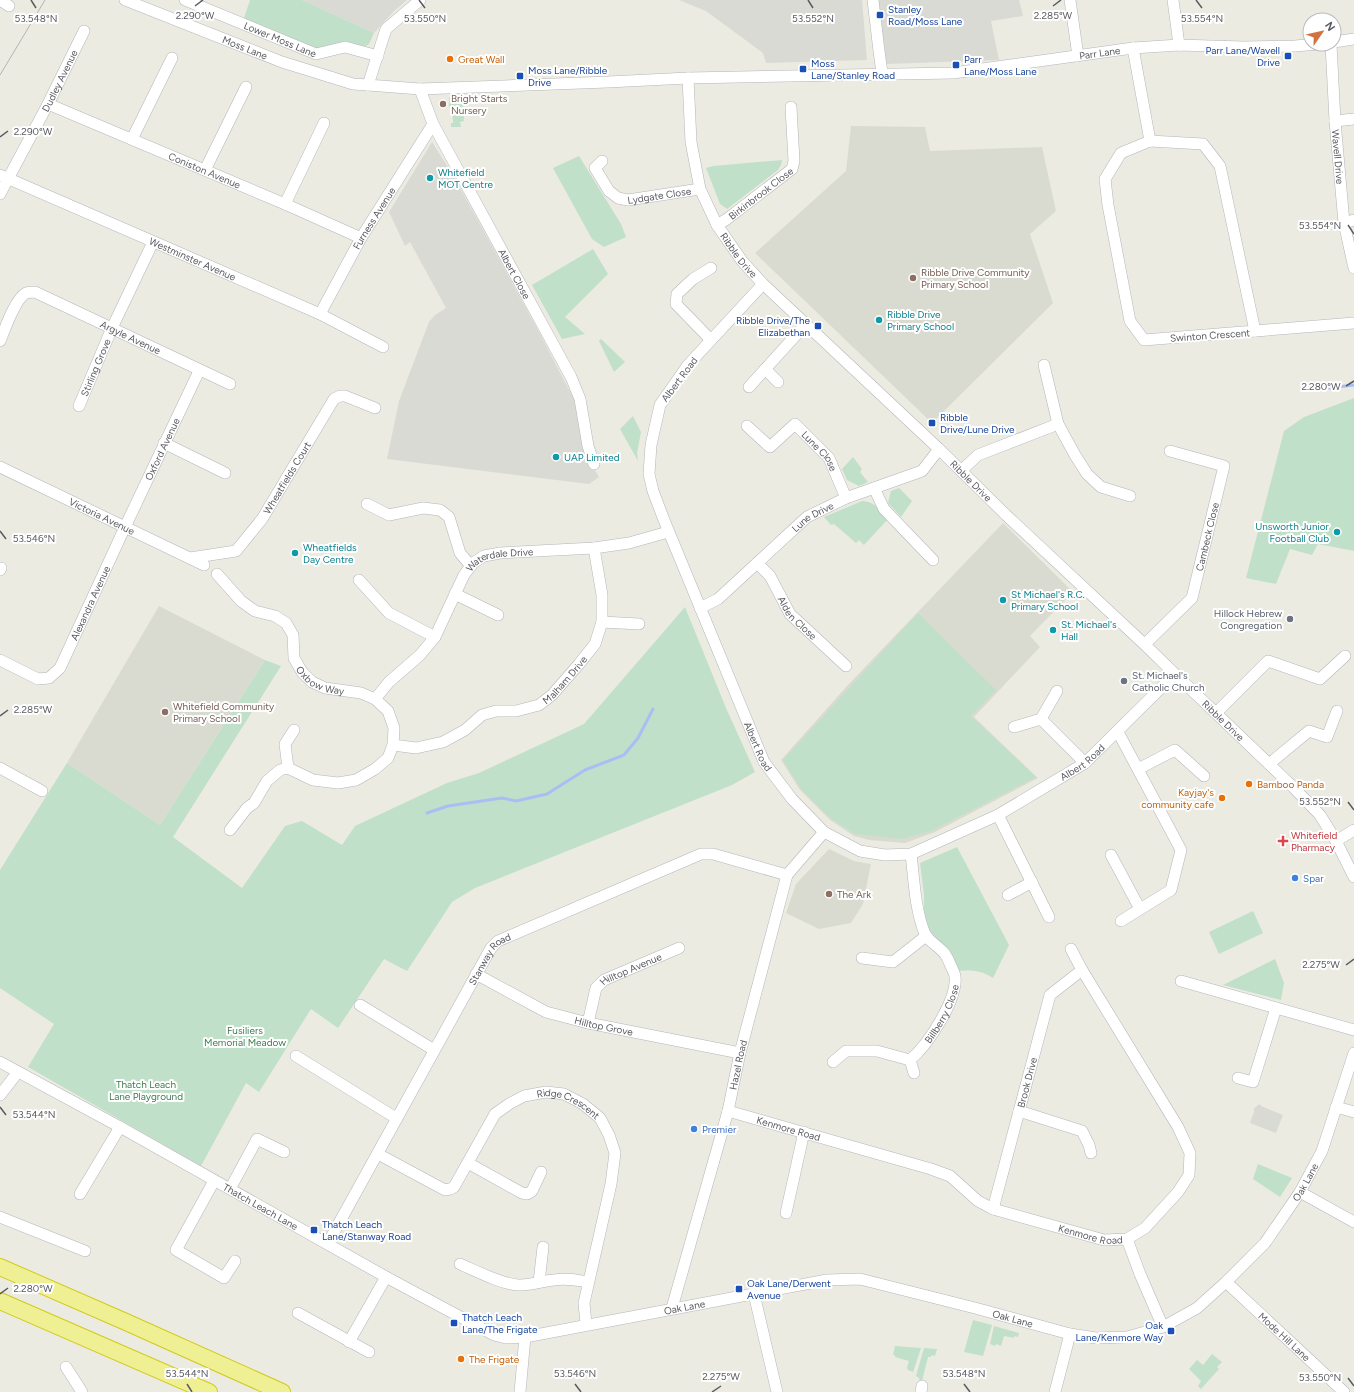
<svg xmlns="http://www.w3.org/2000/svg" width="1354" height="1392" font-family="Figtree,sans-serif">
<style>
.industrial{fill:#dadad4}
.education{fill:#dadbd0}
.green{fill:#c1e0c9}
.lines{fill:none;stroke-linecap:round;stroke-linejoin:round}
.stream{stroke:#a9bff4;stroke-width:3}
.minor-casing{stroke:#b4b5bb;stroke-width:12}
.highway-casing{stroke:#d2ca1a;stroke-width:18}
.minor{stroke:#fff;stroke-width:11}
.highway{stroke:#eff094;stroke-width:16}
.tram{stroke:#b4b4b5;stroke-width:1}
.ticks{fill:none;stroke:#5a5b61;stroke-width:1.5}
.transit-dot{fill:#1a4fb4;stroke:#fff;stroke-width:1.5}
.food-dot{fill:#e8710a;stroke:#fff;stroke-width:1.5}
.education-dot{fill:#8d6e63;stroke:#fff;stroke-width:1.5}
.culture-dot{fill:#0f9aa8;stroke:#fff;stroke-width:1.5}
.worship-dot{fill:#6b7280;stroke:#fff;stroke-width:1.5}
.health-dot{fill:#e0444e;stroke:#fff;stroke-width:1.5}
.shop-dot{fill:#3f7fe0;stroke:#fff;stroke-width:1.5}
.labels{text-anchor:middle;stroke-width:4;stroke-linejoin:round;paint-order:stroke}
.transit-label{font-size:10px;fill:#164399;stroke:#fff;text-anchor:start}
.street-label{font-size:10px;fill:#5a5b61;stroke:#fff}
.food-label{font-size:10px;fill:#c56008;stroke:#fff;text-anchor:start}
.education-label{font-size:10px;fill:#785e54;stroke:#fff;text-anchor:start}
.culture-label{font-size:10px;fill:#0d838f;stroke:#fff;text-anchor:start}
.worship-label{font-size:10px;fill:#5b616d;stroke:#fff;text-anchor:end}
.health-label{font-size:10px;fill:#be3a42;stroke:#fff;text-anchor:start}
.shop-label{font-size:10px;fill:#366cbe;stroke:#fff;text-anchor:start}
.park-label{font-size:10px;fill:#3e7c51;stroke:#fff}
.ticks-label{font-size:10px;text-anchor:middle;fill:#5a5b61;stroke:#fff;stroke-width:4;stroke-linejoin:round;paint-order:stroke}
</style>
<rect width="100%" height="100%" fill="#ebebe2"/>
<g class="industrial">
<path d="M302,0H407L394,11L374,33Z"/>
<path d="M679,0H862L867,60L766,63L763,53L706,11Z"/>
<path d="M877,0H1019L1023,16L991,21L999,60L887,64Z"/>
<path d="M432,142L453,175L539,332L580,411L588,459L599,477L589,484L387,459L399,401L429,322L435,315L446,308L410,242L405,246L389,212Z"/>
<path d="M1260,1104L1261,1106L1283,1115L1276,1133L1250,1123L1254,1112V1108Z"/>
</g>
<g class="education">
<path d="M851,126L925,127L930,151L1042,147L1056,211L1030,234L1053,303L932,423L755,253L846,171Z"/>
<path d="M1003,523L1073,592L1030,636L1040,647L974,717L1038,778L935,832L905,843L869,840L854,836L830,820L800,790L781,760L847,686Z"/>
<path d="M159,606L265,660L160,825L67,763Z"/>
<path d="M829,849L854,861L871,864L863,904L851,923L819,929L786,913L796,884Z"/>
</g>
<g class="green">
<path d="M250,0H302L374,33L369,44L366,46L349,45L314,49L243,21Z"/>
<path d="M449,97H463L464,121L460,122L461,127H451V123H453L452,106L449,107Z"/>
<path d="M579,156L621,224L626,237L604,247L592,239L553,168Z"/>
<path d="M782,160L781,165L778,170L727,209L720,204L706,168L713,166Z"/>
<path d="M593,249L608,274L565,317L585,334L562,339L532,285Z"/>
<path d="M601,339L625,362L614,372L599,341Z"/>
<path d="M1354,398V551L1318,544L1312,555L1290,549L1276,584L1246,578L1284,431L1304,417Z"/>
<path d="M633,416L641,432L637,453L638,461L620,429Z"/>
<path d="M853,457L862,469L860,472L868,482L859,486L847,480L842,469Z"/>
<path d="M899,488L912,501L901,517L888,503L891,491Z"/>
<path d="M862,501C874,501 881,510 888,519L864,545L859,540L856,543L834,524L831,525L824,517Z"/>
<path d="M685,607L726,708L755,772L732,785L475,888L452,902L407,971L384,959L338,1028L311,1009L259,1092L246,1083L201,1166L28,1067L54,1024L0,988V870L67,763L160,825L265,660L281,666L173,837L242,888L285,826L302,821L342,845L355,826L447,783L479,773L584,724Z"/>
<path d="M918,613L996,690L971,716L1036,777L931,831L902,839L855,834L830,818L801,789L783,760Z"/>
<path d="M957,847L1009,945L993,978C981,970 970,970 957,971L946,948L931,933L924,917V895L920,863Z"/>
<path d="M1253,911L1263,933L1219,954L1209,932Z"/>
<path d="M1275,959L1284,983L1281,1000L1223,985Z"/>
<path d="M1258,1164L1292,1178L1280,1197L1253,1179Z"/>
<path d="M973,1320L992,1325L983,1356L964,1352Z"/>
<path d="M994,1326L1019,1333L1018,1337L1014,1336V1338L1004,1336L1001,1346L996,1344L995,1346L990,1344Z"/>
<path d="M895,1346L921,1348L913,1372L908,1370L907,1368L909,1361L895,1357V1355H893Z"/>
<path d="M924,1348L937,1349L935,1356L932,1355L931,1357H928L922,1381H920L919,1378L916,1376Z"/>
<path d="M1212,1354L1222,1362L1217,1367L1219,1369L1201,1389L1198,1386L1201,1381L1189,1369L1197,1360L1203,1365Z"/>
</g>
<g class="lines">
<g class="stream">
<path d="M1329,388L1354,385"/>
<path d="M427,813L448,806L502,798L516,801L547,794L585,770L624,755L638,738L653,709"/>
</g>
<defs>
<g id="minor">
<path d="M0,0L9,6"/>
<path id="s1" d="M125,0L282,62L353,84L368,85"/>
<path id="s2" d="M185,0L316,54L345,47L378,56"/>
<path id="s3" d="M420,0L386,29L368,85L420,89L608,82L688,78L953,73L1133,48L1179,45L1243,47L1295,46L1318,44"/>
<path d="M873,0L879,51L882,73"/>
<path d="M1070,0L1078,56"/>
<path d="M1173,0L1179,45"/>
<path d="M1334,42L1354,39"/>
<path id="s4" d="M1331,44L1335,121L1344,223L1354,268"/>
<path d="M1133,48L1150,141"/>
<path id="s5" d="M688,78L691,142L700,189L717,225L742,261L763,284L939,449L1006,515L1142,642L1175,674L1294,788L1320,815L1336,841L1354,877"/>
<path id="s6" d="M420,89L433,124L571,377L580,399L588,446L594,464"/>
<path id="s7" d="M48,104L285,204L361,238"/>
<path d="M1335,121L1354,119"/>
<path d="M132,139L172,58"/>
<path d="M1150,141L1203,144L1220,166L1255,331L1144,340L1130,321L1108,205L1105,179L1121,153Z"/>
<path id="s8" d="M602,161L595,168L609,191L618,198L628,200L700,189"/>
<path d="M205,170L246,87"/>
<path id="s9" d="M0,175L320,314L383,347"/>
<path id="s10" d="M0,194L48,104L84,31"/>
<path d="M285,204L324,123"/>
<path d="M1344,223L1354,220"/>
<path id="s11" d="M717,225L727,219L792,169L794,161L791,107"/>
<path d="M711,268L693,279L677,294L676,304L711,340"/>
<path id="s12" d="M763,284L688,365L660,405L651,445L649,474L653,491L664,520L764,762L792,799L824,832L860,851L885,855L911,854L998,815L1085,763L1175,674"/>
<path id="s13" d="M320,314L361,238L433,124"/>
<path d="M1255,331L1354,323"/>
<path id="s14" d="M0,341C5,329 15,299 26,293C29,292 32,292 35,292L230,384"/>
<path d="M1044,365L1058,424L1075,455L1087,474L1101,487L1130,496"/>
<path d="M765,369L778,382"/>
<path d="M749,387L806,324"/>
<path id="s15" d="M79,406L112,328L153,242"/>
<path id="s16" d="M747,426L770,447L795,424L829,458L846,498"/>
<path d="M164,443L225,473"/>
<path id="s17" d="M0,467L204,565"/>
<path d="M961,471L978,455L1058,424"/>
<path d="M874,488L884,509L933,560"/>
<path d="M367,504L389,515L423,508L440,510L449,517L460,553L471,566"/>
<path id="s18" d="M190,558L236,551L262,519L334,399L340,396H345L375,408"/>
<path id="s19" d="M757,563L770,576L790,614L846,666"/>
<path d="M0,570L1,568"/>
<path id="s20" d="M217,574L241,601L255,611L275,616L286,623L293,635L294,658L302,672L312,682L325,688L361,693L375,699L388,711L394,728L393,745L388,758L375,769L356,780L338,783L313,780L288,768L280,770L267,781L254,803L247,808L230,830"/>
<path d="M359,580L389,613L435,637"/>
<path d="M455,594L498,615"/>
<path id="s21" d="M700,608L718,599L807,517L846,498L922,471L939,449"/>
<path d="M602,622L639,624"/>
<path id="s22" d="M1145,644L1192,598L1224,466L1170,451"/>
<path id="s23" d="M0,660L38,679L49,678L60,668L125,527L199,371"/>
<path id="s24" d="M375,699L389,682L420,655L435,637L464,575L473,563L484,556L500,553L594,548L629,543L668,532"/>
<path d="M1216,713L1268,661L1320,679L1345,656"/>
<path d="M1041,719L1085,763"/>
<path d="M1014,727L1041,719L1057,691"/>
<path d="M1118,732L1181,850L1171,890L1121,921"/>
<path id="s25" d="M393,745L416,748L443,742L465,730L482,715L496,711H516L539,705L552,695L579,664L595,644L602,622V595L594,548"/>
<path d="M1269,764L1309,731L1327,737L1337,711"/>
<path d="M0,768L42,791"/>
<path d="M288,768L285,744L294,730"/>
<path d="M1138,769L1175,750L1204,776"/>
<path d="M998,815L1049,917"/>
<path d="M1336,841L1354,830"/>
<path d="M1111,855L1140,909"/>
<path d="M1008,895L1032,882"/>
<path d="M862,958L893,962L926,936"/>
<path id="s26" d="M476,974L546,1012L588,1023L740,1053"/>
<path d="M1181,981L1354,1030"/>
<path d="M360,1005L434,1050"/>
<path id="s27" d="M588,1023L596,988L604,980L679,948"/>
<path d="M296,1056L396,1118"/>
<path d="M910,1060L914,1073"/>
<path id="s28" d="M0,1062L120,1127L386,1277L494,1335L506,1338L525,1337L827,1280L860,1279L975,1308L1070,1334L1096,1338L1127,1337L1163,1327L1197,1308L1226,1282L1265,1243L1300,1192L1322,1151L1354,1053"/>
<path id="s29" d="M833,1062L846,1051H877L910,1060C928,1045 958,999 955,976C954,972 952,968 950,964C949,961 947,957 945,954C940,947 929,942 925,934C915,910 914,879 911,854"/>
<path d="M1238,1078L1253,1082L1276,1008"/>
<path d="M0,1095L18,1072"/>
<path d="M1336,1107L1354,1112"/>
<path id="s30" d="M728,1111L931,1169L950,1176L978,1201L993,1209L1104,1240L1127,1239L1145,1228L1178,1192L1189,1175L1190,1153L1178,1127L1082,970L1071,949"/>
<path d="M1019,1111L1082,1131L1089,1145L1091,1153"/>
<path id="s31" d="M378,1154L445,1190L450,1189L454,1187L495,1114L509,1104L524,1096L546,1092L564,1094L583,1104L600,1118L609,1135L615,1153L611,1184L584,1303L586,1324"/>
<path d="M468,1163L522,1193L527,1194L532,1191L541,1172"/>
<path d="M214,1181L176,1250L224,1278L235,1261"/>
<path d="M230,1189L257,1139L284,1152"/>
<path d="M1300,1192L1354,1222"/>
<path d="M80,1194L120,1127"/>
<path id="s32" d="M993,1209L1050,995L1082,970"/>
<path d="M786,1213L804,1132"/>
<path d="M0,1217L85,1251"/>
<path d="M1127,1239L1140,1274L1163,1327"/>
<path id="s33" d="M328,1243L491,948L498,941L701,854H713L787,875"/>
<path d="M460,1264C476,1271 501,1284 518,1285C530,1286 542,1281 554,1280C566,1278 577,1280 588,1282"/>
<path d="M539,1282L543,1247"/>
<path id="s34" d="M1226,1282L1344,1392"/>
<path d="M754,1294L777,1392"/>
<path id="s35" d="M672,1308L728,1111L740,1053L787,875L824,832"/>
<path d="M298,1313L369,1352"/>
<path d="M349,1342L386,1277"/>
<path d="M66,1367L82,1392"/>
<path d="M520,1392L525,1337"/>
<path d="M921,1392L922,1386"/>
<path d="M1055,1392L1070,1334"/>
</g>
<g id="highway">
<path d="M0,1267L126,1322L282,1392"/>
<path d="M0,1301L209,1392"/>
</g>
</defs>
<use href="#minor" class="minor-casing"/>
<use href="#highway" class="highway-casing"/>
<use href="#minor" class="minor"/>
<use href="#highway" class="highway"/>
<path class="tram" d="M0,75L45,0"/>
</g>
<path class="ticks" d="M31,0L36,8M419,0L425,8M808,0L813,8M1196,0L1202,8M195,6L203,0M1053,6L1061,0M0,137L8,131M1348,225L1354,234M1346,386L1354,381M0,531L6,539M0,716L8,710M1348,802L1354,810M1346,965L1354,959M0,1107L6,1115M0,1294L8,1288M1348,1378L1354,1386M187,1384L192,1392M575,1384L581,1392M964,1384L970,1392M712,1392L721,1386"/>
<g class="transit-dot">
<rect x="876" y="11" width="8" height="8" rx="2"/>
<rect x="1284" y="52" width="8" height="8" rx="2"/>
<rect x="952" y="61" width="8" height="8" rx="2"/>
<rect x="799" y="65" width="8" height="8" rx="2"/>
<rect x="516" y="72" width="8" height="8" rx="2"/>
<rect x="814" y="322" width="8" height="8" rx="2"/>
<rect x="928" y="419" width="8" height="8" rx="2"/>
<rect x="310" y="1226" width="8" height="8" rx="2"/>
<rect x="735" y="1285" width="8" height="8" rx="2"/>
<rect x="450" y="1319" width="8" height="8" rx="2"/>
<rect x="1167" y="1327" width="8" height="8" rx="2"/>
</g>
<g class="food-dot">
<circle cx="450" cy="59" r="4"/>
<circle cx="1249" cy="784" r="4"/>
<circle cx="1222" cy="798" r="4"/>
<circle cx="461" cy="1359" r="4"/>
</g>
<g class="education-dot">
<circle cx="443" cy="104" r="4"/>
<circle cx="913" cy="278" r="4"/>
<circle cx="165" cy="712" r="4"/>
<circle cx="829" cy="894" r="4"/>
</g>
<g class="culture-dot">
<circle cx="430" cy="178" r="4"/>
<circle cx="879" cy="320" r="4"/>
<circle cx="556" cy="457" r="4"/>
<circle cx="1337" cy="532" r="4"/>
<circle cx="295" cy="553" r="4"/>
<circle cx="1003" cy="600" r="4"/>
<circle cx="1053" cy="630" r="4"/>
</g>
<g class="worship-dot">
<circle cx="1290" cy="619" r="4"/>
<circle cx="1124" cy="681" r="4"/>
</g>
<path class="health-dot" d="M1281 835h4v4h4v4h-4v4h-4v-4h-4v-4h4z"/>
<g class="shop-dot">
<circle cx="1295" cy="878" r="4"/>
<circle cx="694" cy="1129" r="4"/>
</g>
<g class="labels">
<g class="transit-label">
<text x="888" y="13">Stanley<tspan x="888" dy="12">Road/Moss Lane</tspan></text>
<text x="1280" y="54" text-anchor="end">Parr Lane/Wavell<tspan x="1280" dy="12">Drive</tspan></text>
<text x="964" y="63">Parr<tspan x="964" dy="12">Lane/Moss Lane</tspan></text>
<text x="811" y="67">Moss<tspan x="811" dy="12">Lane/Stanley Road</tspan></text>
<text x="528" y="74">Moss Lane/Ribble<tspan x="528" dy="12">Drive</tspan></text>
<text x="810" y="324" text-anchor="end">Ribble Drive/The<tspan x="810" dy="12">Elizabethan</tspan></text>
<text x="940" y="421">Ribble<tspan x="940" dy="12">Drive/Lune Drive</tspan></text>
<text x="322" y="1228">Thatch Leach<tspan x="322" dy="12">Lane/Stanway Road</tspan></text>
<text x="747" y="1287">Oak Lane/Derwent<tspan x="747" dy="12">Avenue</tspan></text>
<text x="462" y="1321">Thatch Leach<tspan x="462" dy="12">Lane/The Frigate</tspan></text>
<text x="1163" y="1329" text-anchor="end">Oak<tspan x="1163" dy="12">Lane/Kenmore Way</tspan></text>
</g>
<g class="street-label">
<text dy="4" stroke="none"><textPath href="#s2" startOffset="103">Lower Moss Lane</textPath></text>
<text dy="4" stroke="none"><textPath href="#s1" startOffset="129">Moss Lane</textPath></text>
<text dy="4" stroke="none"><textPath href="#s3" startOffset="837">Parr Lane</textPath></text>
<text dy="4" stroke="none"><textPath href="#s10" startOffset="128">Dudley Avenue</textPath></text>
<text dy="4" stroke="none"><textPath href="#s4" startOffset="113">Wavell Drive</textPath></text>
<text dy="4" stroke="none"><textPath href="#s7" startOffset="170">Coniston Avenue</textPath></text>
<text dy="4" stroke="none"><textPath href="#s11" startOffset="54">Birkinbrook Close</textPath></text>
<text dy="4" stroke="none"><textPath href="#s8" startOffset="90">Lydgate Close</textPath></text>
<text dy="4" stroke="none"><textPath href="#s13" startOffset="110">Furness Avenue</textPath></text>
<text dy="4" stroke="none"><textPath href="#s5" startOffset="189">Ribble Drive</textPath></text>
<text dy="4" stroke="none"><textPath href="#s9" startOffset="210">Westminster Avenue</textPath></text>
<text dy="4" stroke="none"><textPath href="#s6" startOffset="208">Albert Close</textPath></text>
<text transform="translate(1210 335) rotate(-4)" y="4">Swinton Crescent</text>
<text dy="4" stroke="none"><textPath href="#s14" startOffset="170">Argyle Avenue</textPath></text>
<text dy="4" stroke="none"><textPath href="#s15" startOffset="42">Stirling Grove</textPath></text>
<text transform="translate(679 379) rotate(-53)" y="4">Albert Road</text>
<text dy="4" stroke="none"><textPath href="#s23" startOffset="310">Oxford Avenue</textPath></text>
<text dy="4" stroke="none"><textPath href="#s16" startOffset="102">Lune Close</textPath></text>
<text dy="4" stroke="none"><textPath href="#s18" startOffset="136">Wheatfields Court</textPath></text>
<text dy="4" stroke="none"><textPath href="#s5" startOffset="513">Ribble Drive</textPath></text>
<text dy="4" stroke="none"><textPath href="#s17" startOffset="113">Victoria Avenue</textPath></text>
<text dy="4" stroke="none"><textPath href="#s21" startOffset="146">Lune Drive</textPath></text>
<text dy="4" stroke="none"><textPath href="#s22" startOffset="129">Cambeck Close</textPath></text>
<text dy="4" stroke="none"><textPath href="#s24" startOffset="197">Waterdale Drive</textPath></text>
<text dy="4" stroke="none"><textPath href="#s23" startOffset="140">Alexandra Avenue</textPath></text>
<text dy="4" stroke="none"><textPath href="#s19" startOffset="69">Alden Close</textPath></text>
<text dy="4" stroke="none"><textPath href="#s20" startOffset="161">Oxbow Way</textPath></text>
<text dy="4" stroke="none"><textPath href="#s25" startOffset="193">Malham Drive</textPath></text>
<text dy="4" stroke="none"><textPath href="#s5" startOffset="861">Ribble Drive</textPath></text>
<text dy="4" stroke="none"><textPath href="#s12" startOffset="523">Albert Road</textPath></text>
<text dy="4" stroke="none"><textPath href="#s12" startOffset="919">Albert Road</textPath></text>
<text dy="4" stroke="none"><textPath href="#s33" startOffset="328">Stanway Road</textPath></text>
<text dy="4" stroke="none"><textPath href="#s27" startOffset="76">Hilltop Avenue</textPath></text>
<text dy="4" stroke="none"><textPath href="#s29" startOffset="139">Billberry Close</textPath></text>
<text dy="4" stroke="none"><textPath href="#s26" startOffset="139">Hilltop Grove</textPath></text>
<text dy="4" stroke="none"><textPath href="#s35" startOffset="252">Hazel Road</textPath></text>
<text dy="4" stroke="none"><textPath href="#s32" startOffset="131">Brook Drive</textPath></text>
<text dy="4" stroke="none"><textPath href="#s31" startOffset="251">Ridge Crescent</textPath></text>
<text dy="4" stroke="none"><textPath href="#s30" startOffset="63">Kenmore Road</textPath></text>
<text dy="4" stroke="none"><textPath href="#s28" startOffset="1454">Oak Lane</textPath></text>
<text dy="4" stroke="none"><textPath href="#s28" startOffset="298">Thatch Leach Lane</textPath></text>
<text dy="4" stroke="none"><textPath href="#s30" startOffset="387">Kenmore Road</textPath></text>
<text dy="4" stroke="none"><textPath href="#s28" startOffset="758">Oak Lane</textPath></text>
<text dy="4" stroke="none"><textPath href="#s28" startOffset="1094">Oak Lane</textPath></text>
<text dy="4" stroke="none"><textPath href="#s34" startOffset="80">Mode Hill Lane</textPath></text>
</g>
<g class="food-label">
<text x="458" y="63">Great Wall</text>
<text x="1257" y="788">Bamboo Panda</text>
<text x="1214" y="796" text-anchor="end">Kayjay's<tspan x="1214" dy="12">community cafe</tspan></text>
<text x="469" y="1363">The Frigate</text>
</g>
<g class="education-label">
<text x="451" y="102">Bright Starts<tspan x="451" dy="12">Nursery</tspan></text>
<text x="921" y="276">Ribble Drive Community<tspan x="921" dy="12">Primary School</tspan></text>
<text x="173" y="710">Whitefield Community<tspan x="173" dy="12">Primary School</tspan></text>
<text x="837" y="898">The Ark</text>
</g>
<g class="culture-label">
<text x="438" y="176">Whitefield<tspan x="438" dy="12">MOT Centre</tspan></text>
<text x="887" y="318">Ribble Drive<tspan x="887" dy="12">Primary School</tspan></text>
<text x="564" y="461">UAP Limited</text>
<text x="1329" y="530" text-anchor="end">Unsworth Junior<tspan x="1329" dy="12">Football Club</tspan></text>
<text x="303" y="551">Wheatfields<tspan x="303" dy="12">Day Centre</tspan></text>
<text x="1011" y="598">St Michael's R.C.<tspan x="1011" dy="12">Primary School</tspan></text>
<text x="1061" y="628">St. Michael's<tspan x="1061" dy="12">Hall</tspan></text>
</g>
<g class="worship-label">
<text x="1282" y="617">Hillock Hebrew<tspan x="1282" dy="12">Congregation</tspan></text>
<text x="1132" y="679" text-anchor="start">St. Michael's<tspan x="1132" dy="12">Catholic Church</tspan></text>
</g>
<g class="health-label">
<text x="1291" y="839">Whitefield<tspan x="1291" dy="12">Pharmacy</tspan></text>
</g>
<g class="shop-label">
<text x="1303" y="882">Spar</text>
<text x="702" y="1133">Premier</text>
</g>
<g class="park-label">
<text x="245" y="1034">Fusiliers<tspan x="245" dy="12">Memorial Meadow</tspan></text>
<text x="146" y="1088">Thatch Leach<tspan x="146" dy="12">Lane Playground</tspan></text>
</g>
</g>
<g class="ticks-label">
<text x="1053" y="19">2.285°W</text>
<text x="195" y="19">2.290°W</text>
<text x="36" y="22">53.548°N</text>
<text x="425" y="22">53.550°N</text>
<text x="813" y="22">53.552°N</text>
<text x="1202" y="22">53.554°N</text>
<text x="33" y="135">2.290°W</text>
<text x="1320" y="229">53.554°N</text>
<text x="1321" y="390">2.280°W</text>
<text x="34" y="542">53.546°N</text>
<text x="33" y="713">2.285°W</text>
<text x="1320" y="805">53.552°N</text>
<text x="1321" y="968">2.275°W</text>
<text x="34" y="1118">53.544°N</text>
<text x="33" y="1292">2.280°W</text>
<text x="187" y="1377">53.544°N</text>
<text x="575" y="1377">53.546°N</text>
<text x="964" y="1377">53.548°N</text>
<text x="721" y="1380">2.275°W</text>
<text x="1320" y="1381">53.550°N</text>
</g>
<g transform="translate(1322 32) rotate(56)"><circle r="19" fill="#ffffff" stroke="#bdbdc0"/>
<path d="M0-3L7 15L0 10L-7 15Z" fill="#d3723f"/>
<text y="-6" font-size="11" font-weight="bold" text-anchor="middle" fill="#5a5b61">N</text>
</g>
</svg>
